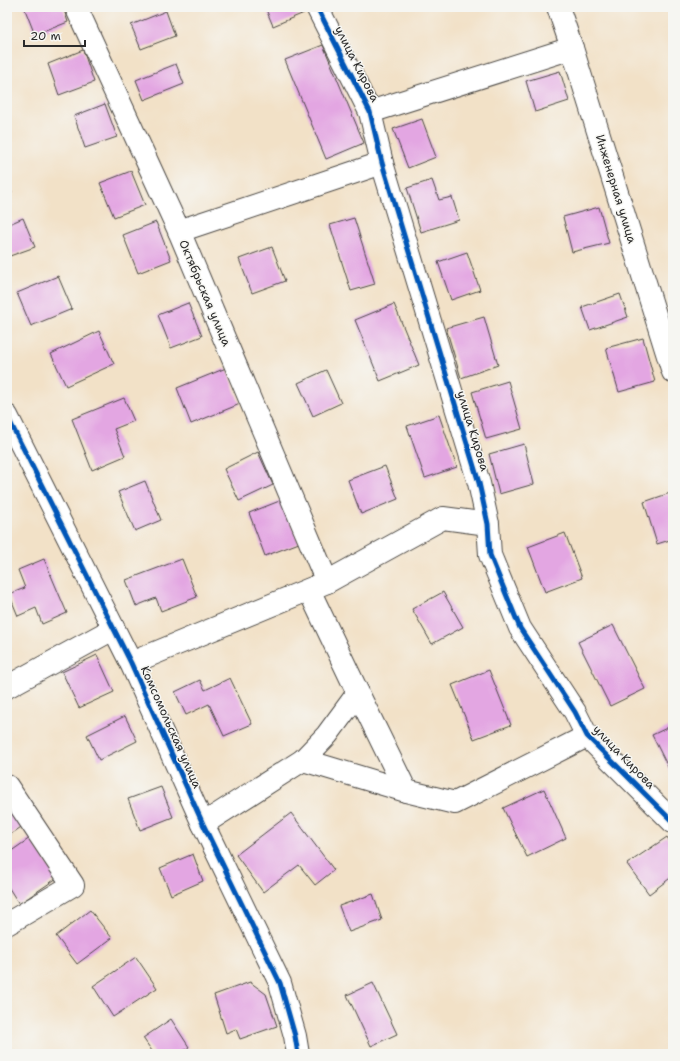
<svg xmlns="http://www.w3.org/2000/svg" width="680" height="1061" font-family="'Shantell Sans',sans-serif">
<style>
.building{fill:#e3a6e2}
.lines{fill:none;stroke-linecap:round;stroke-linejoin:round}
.minor-casing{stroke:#494642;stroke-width:24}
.minor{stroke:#fff;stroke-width:22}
.cycleway-casing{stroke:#f6f6f2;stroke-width:8}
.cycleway{stroke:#0057b8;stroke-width:5}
.labels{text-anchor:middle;stroke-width:3;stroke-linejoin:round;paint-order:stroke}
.street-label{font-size:12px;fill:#2b2b2b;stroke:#f6f6f2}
</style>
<rect width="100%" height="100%" fill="#f6f6f2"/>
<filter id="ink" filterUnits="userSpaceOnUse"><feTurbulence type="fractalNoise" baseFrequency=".025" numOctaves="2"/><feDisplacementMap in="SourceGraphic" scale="8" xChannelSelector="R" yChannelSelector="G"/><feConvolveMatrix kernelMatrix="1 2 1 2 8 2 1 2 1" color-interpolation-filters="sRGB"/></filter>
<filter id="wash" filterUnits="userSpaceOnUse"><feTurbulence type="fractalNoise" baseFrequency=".012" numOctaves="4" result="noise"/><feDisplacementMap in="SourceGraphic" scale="16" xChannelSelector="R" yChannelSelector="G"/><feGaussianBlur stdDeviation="0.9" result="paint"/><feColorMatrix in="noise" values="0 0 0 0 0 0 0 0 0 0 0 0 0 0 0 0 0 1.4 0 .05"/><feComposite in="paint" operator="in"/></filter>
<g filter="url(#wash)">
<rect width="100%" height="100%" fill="#f2e1c7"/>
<g id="blocks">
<g class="building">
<path d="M24,7H63L68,22L35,35Z"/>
<path d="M265,7H301L304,13L273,26Z"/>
<path d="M166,11L175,36L141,49L131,25Z"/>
<path d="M323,45L364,143L326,159L285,60Z"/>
<path d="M83,50L94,82L59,95L48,64Z"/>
<path d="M176,64L184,84L144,100L136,80Z"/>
<path d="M560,71L569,101L535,112L526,81Z"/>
<path d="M105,104L117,137L85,148L74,116Z"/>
<path d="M422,119L436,157L408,168L393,129Z"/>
<path d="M131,171L145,205L114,217L100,183Z"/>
<path d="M7,180L12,193L7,196Z"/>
<path d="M432,180L439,200L452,197L459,220L421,232L407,188Z"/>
<path d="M599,207L609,243L572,252L563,217Z"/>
<path d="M23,218L35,247L7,257V225Z"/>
<path d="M354,218L375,284L351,291L330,225Z"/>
<path d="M156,222L171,260L138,273L123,235Z"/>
<path d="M272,247L285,281L252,293L239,259Z"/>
<path d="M467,252L480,290L451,300L438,262Z"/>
<path d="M58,276L72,309L31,326L17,293Z"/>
<path d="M620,294L628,317L590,330L582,307Z"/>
<path d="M188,303L202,336L171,348L158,315Z"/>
<path d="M394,304L419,365L380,381L355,320Z"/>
<path d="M484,317L498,365L461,378L446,328Z"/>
<path d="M99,331L114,364L66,386L51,354Z"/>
<path d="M643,338L655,382L619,392L606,348Z"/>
<path d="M226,368L240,404L191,424L177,388Z"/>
<path d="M326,370L341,403L313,416L298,383Z"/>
<path d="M508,381L522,429L486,439L472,392Z"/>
<path d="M124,398L134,421L114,429L125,456L92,470L72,419Z"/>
<path d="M439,415L457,467L425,478L407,426Z"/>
<path d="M524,444L534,484L499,494L489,454Z"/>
<path d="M258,452L273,485L239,501L224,469Z"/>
<path d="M385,466L398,499L361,514L348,480Z"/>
<path d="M145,481L161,520L135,531L118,492Z"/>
<path d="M673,492V539L657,544L644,502Z"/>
<path d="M282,500L299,543L265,556L249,513Z"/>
<path d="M565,533L582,578L545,592L528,547Z"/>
<path d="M44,559L67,613L42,624L36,608L18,616L9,594L25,588L18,570Z"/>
<path d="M182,559L197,597L161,611L156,598L136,606L126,580Z"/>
<path d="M443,592L463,627L432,644L412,609Z"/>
<path d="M613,625L645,689L610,706L578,642Z"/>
<path d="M97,655L114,692L79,708L62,672Z"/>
<path d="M489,670L511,725L474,739L452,685Z"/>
<path d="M230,678L252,724L224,736L209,704L186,715L175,692L200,680L205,690Z"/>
<path d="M125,716L137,741L99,760L87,735Z"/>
<path d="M673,725V777L652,735Z"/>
<path d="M161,787L173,817L140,830L128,799Z"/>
<path d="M544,789L566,838L527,857L503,808Z"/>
<path d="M7,802L24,825L7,837Z"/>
<path d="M291,813L334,870L315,885L299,865L263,892L236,855Z"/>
<path d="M667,837L673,846V876L649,894L627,864Z"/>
<path d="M30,838L57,878L19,904L7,885V854Z"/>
<path d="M193,854L203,881L171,895L160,868Z"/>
<path d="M373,894L382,920L349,932L339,906Z"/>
<path d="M90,910L112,938L77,964L56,936Z"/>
<path d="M136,957L157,988L113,1017L93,986Z"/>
<path d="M250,982L266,994L277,1026L240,1039L236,1029L226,1033L214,995Z"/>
<path d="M373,983L397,1034L371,1046L347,995Z"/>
<path d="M171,1019L189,1047L179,1054H154L143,1038Z"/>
</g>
</g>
</g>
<g filter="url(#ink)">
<use href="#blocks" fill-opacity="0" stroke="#494642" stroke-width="1"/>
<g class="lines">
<defs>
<g id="minor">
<path d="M76,7L179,231L327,582"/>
<path d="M317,7L370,112L382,163L479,483L488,524L490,555L520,628L575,712L587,736L673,822"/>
<path d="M558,7L572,48L673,372"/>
<path d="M370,112L572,48"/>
<path d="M179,231L382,163"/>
<path d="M7,416L131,663L203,824L280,983L295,1036L298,1054"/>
<path d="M309,590L358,693"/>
<path d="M131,663L327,582L443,518L488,524"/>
<path d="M7,687L113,629"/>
<path d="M303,760L406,791"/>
<path d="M7,786L73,885L7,924"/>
<path d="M203,824L303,760L327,735L358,693L406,791L455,803L587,736"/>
</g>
</defs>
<use href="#minor" class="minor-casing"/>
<use href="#minor" class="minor"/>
<defs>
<g id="cycleway">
<path d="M317,7L370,112L382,163L479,483L488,524L490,555L520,628L575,712L587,736L673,822"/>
<path d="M7,416L131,663L203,824L280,983L295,1036L298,1054"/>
</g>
</defs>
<use href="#cycleway" class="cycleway-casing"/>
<use href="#cycleway" class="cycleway"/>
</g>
</g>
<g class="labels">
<g class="street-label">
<text transform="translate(357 64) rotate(63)" y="4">улица Кирова</text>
<text transform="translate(616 189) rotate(73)" y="4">Инженерная улица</text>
<text transform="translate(205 293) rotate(67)" y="4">Октябрьская улица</text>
<text transform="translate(473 431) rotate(73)" y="4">улица Кирова</text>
<text transform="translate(171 727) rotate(66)" y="4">Комсомольская улица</text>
<text transform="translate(624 757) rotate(46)" y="4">улица Кирова</text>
</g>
</g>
<rect width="680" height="1061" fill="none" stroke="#f6f6f2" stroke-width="24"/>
<path d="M24 40v6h61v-6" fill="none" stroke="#2b2b2b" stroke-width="2"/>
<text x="30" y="40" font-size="12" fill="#2b2b2b" stroke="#f6f6f2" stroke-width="3" paint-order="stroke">20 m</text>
</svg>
